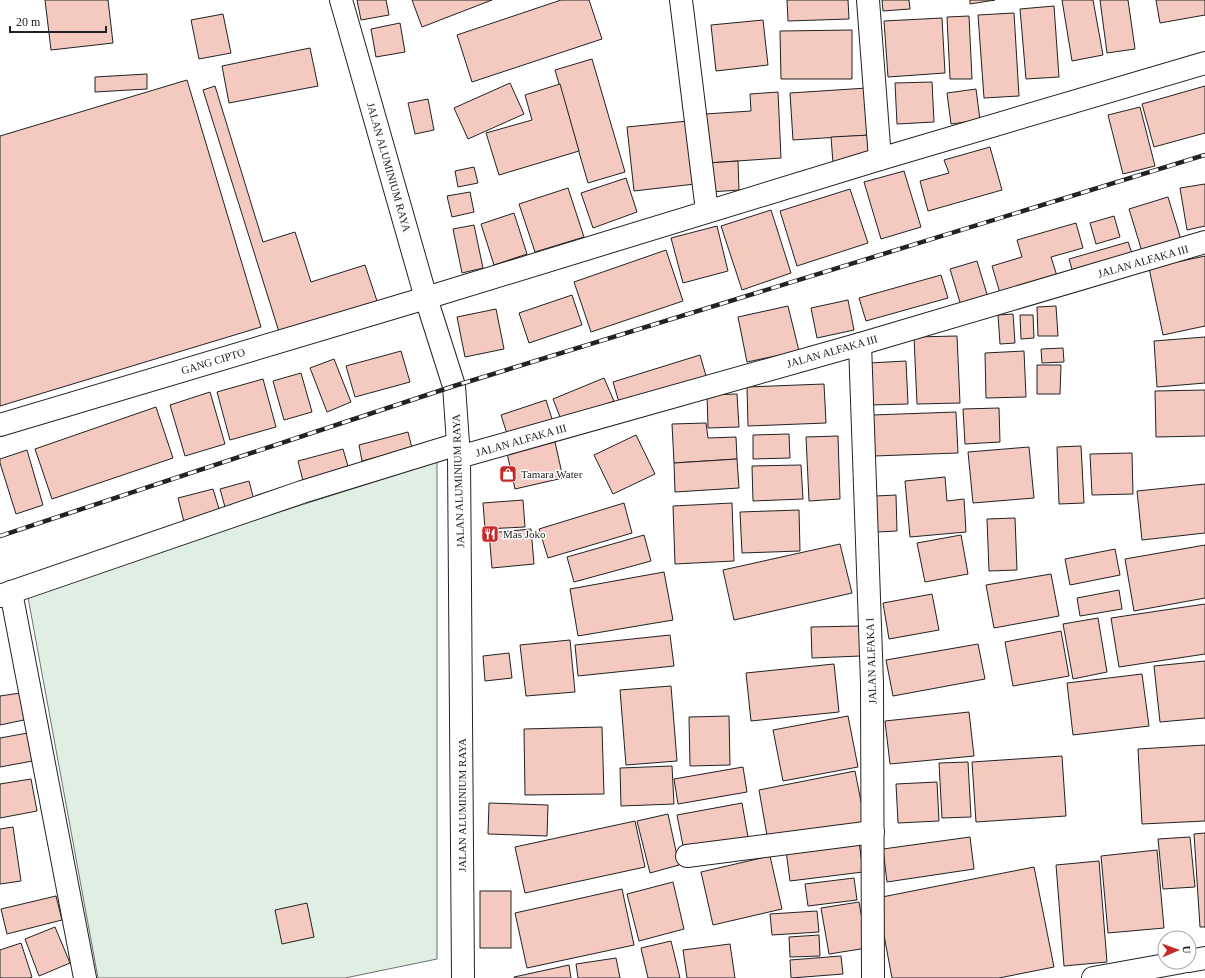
<svg xmlns="http://www.w3.org/2000/svg" width="1205" height="978" font-family="Georgia,serif">
<style>
.green{fill:#e0efe3;stroke:#6f6f6f}
.building{fill:#f3c9c0;stroke:#222}
.lines{fill:none;stroke-linecap:round;stroke-linejoin:round}
.minor-casing{stroke:#222;stroke-width:24}
.secondary-casing{stroke:#222;stroke-width:24}
.minor{stroke:#fff;stroke-width:22}
.secondary{stroke:#fff;stroke-width:22}
.rail-casing{stroke:#222;stroke-width:4.5}
.rail{stroke:#fff;stroke-width:3;stroke-dasharray:9;stroke-linecap:butt}
.labels{text-anchor:middle;stroke-width:3;stroke-linejoin:round;paint-order:stroke}
.street-label{font-size:11px;fill:#222;stroke:#fff}
.poi-label{font-size:11px;fill:#222;stroke:#fff;text-anchor:start}
</style>
<rect width="100%" height="100%" fill="#fff"/>
<path class="green" d="M437,462V959L345,978H98L27,592Z"/>
<g class="building">
<path d="M45,0H108L113,43L51,50Z"/>
<path d="M357,0H386L389,15L361,20Z"/>
<path d="M412,0H492L422,27Z"/>
<path d="M561,0H589L602,39L472,82L457,35Z"/>
<path d="M787,0H848L849,19L788,21Z"/>
<path d="M882,0H909L910,9L883,11Z"/>
<path d="M970,0H995L970,4Z"/>
<path d="M1062,0H1093L1103,55L1072,61Z"/>
<path d="M1100,0H1128L1135,49L1107,53Z"/>
<path d="M1156,0H1205V15L1160,23Z"/>
<path d="M1054,6L1059,77L1026,79L1020,9Z"/>
<path d="M1014,13L1019,96L984,98L978,15Z"/>
<path d="M223,14L231,53L199,59L191,20Z"/>
<path d="M969,16L972,79H950L947,17Z"/>
<path d="M942,18L945,73L888,77L884,21Z"/>
<path d="M763,20L768,65L716,71L711,25Z"/>
<path d="M400,23L405,52L376,57L371,29Z"/>
<path d="M852,30V79H781L780,31Z"/>
<path d="M310,48L318,86L229,103L222,66Z"/>
<path d="M592,59L625,172L588,183L555,70Z"/>
<path d="M147,74V89L95,92V77Z"/>
<path d="M187,80L261,327L0,406V136Z"/>
<path d="M932,82L934,122L897,124L895,83Z"/>
<path d="M510,83L524,114L468,139L454,108Z"/>
<path d="M560,84L579,151L499,175L486,133L532,120L525,95Z"/>
<path d="M215,86L263,242L295,232L311,282L365,265L378,304L280,335L203,90Z"/>
<path d="M1205,86V133L1154,147L1142,104Z"/>
<path d="M867,88L870,135L793,140L790,93Z"/>
<path d="M976,89L980,120L951,124L947,93Z"/>
<path d="M778,92L781,158L708,163L705,114L751,111L750,94Z"/>
<path d="M428,99L434,130L415,134L408,103Z"/>
<path d="M1140,107L1155,166L1123,174L1108,115Z"/>
<path d="M688,121L695,184L634,191L627,127Z"/>
<path d="M870,135L872,160L833,163L831,137Z"/>
<path d="M990,147L1002,190L928,211L920,181L949,173L944,160Z"/>
<path d="M738,161L739,190L710,192L708,163Z"/>
<path d="M474,167L478,183L458,187L455,171Z"/>
<path d="M904,171L921,227L881,239L864,182Z"/>
<path d="M626,178L637,212L593,228L581,193Z"/>
<path d="M1205,184V226L1187,230L1180,188Z"/>
<path d="M568,188L584,237L535,252L519,204Z"/>
<path d="M850,189L868,243L797,266L780,211Z"/>
<path d="M470,192L474,212L452,217L447,196Z"/>
<path d="M1168,197L1182,243L1143,255L1129,209Z"/>
<path d="M771,210L791,273L742,290L721,226Z"/>
<path d="M514,213L527,254L494,265L481,224Z"/>
<path d="M1114,216L1120,237L1096,244L1090,223Z"/>
<path d="M1076,223L1083,248L1051,257L1057,276L1000,293L992,266L1022,257L1017,240Z"/>
<path d="M474,225L483,268L462,273L453,229Z"/>
<path d="M717,226L728,271L683,283L671,238Z"/>
<path d="M1128,242L1133,256L1073,273L1069,259Z"/>
<path d="M666,250L683,301L591,332L574,282Z"/>
<path d="M1205,256V326L1163,335L1149,268Z"/>
<path d="M977,261L989,301L962,309L950,269Z"/>
<path d="M941,275L948,298L866,321L859,298Z"/>
<path d="M572,295L582,325L529,343L519,313Z"/>
<path d="M848,300L854,330L817,338L811,308Z"/>
<path d="M788,306L799,351L747,362L738,317Z"/>
<path d="M1056,306L1058,336H1038L1037,307Z"/>
<path d="M496,309L504,349L465,357L457,317Z"/>
<path d="M1013,314L1015,343L1000,344L998,315Z"/>
<path d="M1020,315H1033L1034,338L1021,339Z"/>
<path d="M957,336L960,403L917,404L914,337Z"/>
<path d="M1205,337V383L1157,387L1154,341Z"/>
<path d="M1063,348L1064,362L1042,363L1041,349Z"/>
<path d="M401,351L410,382L355,397L346,366Z"/>
<path d="M1024,351L1026,397L986,398L985,353Z"/>
<path d="M700,355L708,383L621,409L613,382Z"/>
<path d="M334,359L351,402L327,412L310,368Z"/>
<path d="M906,361L908,404L870,405L869,363Z"/>
<path d="M1037,365H1061L1060,394H1037Z"/>
<path d="M301,373L312,412L284,420L273,381Z"/>
<path d="M604,378L614,401L562,422L553,399Z"/>
<path d="M263,379L276,427L230,440L217,392Z"/>
<path d="M824,384L826,423L748,426L747,387Z"/>
<path d="M1205,390V436L1156,437L1155,391Z"/>
<path d="M210,392L225,444L185,456L170,405Z"/>
<path d="M737,394L739,427L708,428L707,395Z"/>
<path d="M546,400L553,422L508,437L501,415Z"/>
<path d="M156,407L173,458L52,499L35,449Z"/>
<path d="M999,408L1000,442L965,444L963,409Z"/>
<path d="M956,412L958,453L874,456L872,415Z"/>
<path d="M706,423L708,438L736,437L737,459L674,463L672,424Z"/>
<path d="M408,432L412,448L362,461L359,445Z"/>
<path d="M789,434L790,458L753,459V435Z"/>
<path d="M636,435L655,474L613,494L594,455Z"/>
<path d="M838,436L840,499L809,501L806,437Z"/>
<path d="M555,442L563,478L515,489L507,453Z"/>
<path d="M1081,446L1084,503L1059,504L1057,447Z"/>
<path d="M1029,447L1034,498L973,503L968,452Z"/>
<path d="M343,449L350,473L304,485L298,461Z"/>
<path d="M27,450L43,505L16,514L0,463V459Z"/>
<path d="M1132,453L1133,494L1092,495L1090,454Z"/>
<path d="M737,459L739,488L675,492L674,463Z"/>
<path d="M801,465L803,499L753,501L752,466Z"/>
<path d="M945,477L947,501L964,499L966,532L910,537L905,481Z"/>
<path d="M249,481L254,500L225,507L220,489Z"/>
<path d="M1205,484V533L1142,540L1137,491Z"/>
<path d="M213,489L220,512L184,522L178,498Z"/>
<path d="M896,495L897,531L877,532L875,496Z"/>
<path d="M523,500L525,527L485,529L483,503Z"/>
<path d="M624,503L632,533L548,558L539,529Z"/>
<path d="M732,503L734,561L675,564L673,506Z"/>
<path d="M799,510L800,551L742,553L740,512Z"/>
<path d="M1015,518L1017,570L989,571L987,519Z"/>
<path d="M531,529L534,564L492,568L489,533Z"/>
<path d="M644,535L651,561L574,582L567,557Z"/>
<path d="M961,535L968,574L925,582L917,543Z"/>
<path d="M840,544L852,593L734,620L723,570Z"/>
<path d="M1205,545V598L1134,611L1125,559Z"/>
<path d="M1115,549L1120,575L1070,585L1065,559Z"/>
<path d="M664,572L673,620L578,636L570,589Z"/>
<path d="M1051,574L1059,616L994,628L986,585Z"/>
<path d="M1119,590L1122,609L1080,616L1077,598Z"/>
<path d="M932,594L939,630L889,639L883,603Z"/>
<path d="M1205,604V654L1119,667L1111,618Z"/>
<path d="M1098,618L1107,672L1073,679L1063,624Z"/>
<path d="M859,626L861,656L812,658L811,627Z"/>
<path d="M1061,631L1069,676L1013,686L1005,642Z"/>
<path d="M670,635L674,666L578,676L575,645Z"/>
<path d="M570,640L575,692L526,696L520,645Z"/>
<path d="M978,644L985,679L893,696L886,660Z"/>
<path d="M509,653L512,678L485,681L483,656Z"/>
<path d="M1205,661V718L1160,722L1154,666Z"/>
<path d="M834,664L839,712L751,721L746,673Z"/>
<path d="M1142,674L1149,726L1073,735L1067,683Z"/>
<path d="M671,686L677,761L626,765L620,690Z"/>
<path d="M20,693L24,720L0,725V696Z"/>
<path d="M969,712L974,756L890,764L885,721Z"/>
<path d="M729,716L730,765L690,766L689,717Z"/>
<path d="M848,716L858,767L783,781L773,730Z"/>
<path d="M602,727L604,794L525,795L524,729Z"/>
<path d="M33,732L38,760L0,767V738Z"/>
<path d="M1205,745V821L1142,824L1138,749Z"/>
<path d="M1062,756L1066,816L976,822L972,762Z"/>
<path d="M968,762L971,817L942,818L939,763Z"/>
<path d="M672,766L674,804L621,806L620,768Z"/>
<path d="M743,767L747,792L678,804L674,779Z"/>
<path d="M855,771L865,822L768,841L759,790Z"/>
<path d="M31,779L37,811L0,818V784Z"/>
<path d="M937,782L939,821L898,823L896,784Z"/>
<path d="M489,803L548,805L547,836L488,834Z"/>
<path d="M742,803L749,843L685,856L677,815Z"/>
<path d="M668,814L679,865L650,873L637,821Z"/>
<path d="M635,821L645,867L525,893L515,847Z"/>
<path d="M13,827L21,881L0,884V829Z"/>
<path d="M1205,833V927H1200L1194,834Z"/>
<path d="M970,837L974,869L887,882L883,849Z"/>
<path d="M1190,837L1195,887L1163,889L1158,839Z"/>
<path d="M859,841L863,872L790,881L786,851Z"/>
<path d="M1157,850L1164,928L1108,933L1101,856Z"/>
<path d="M770,856L782,909L713,925L701,872Z"/>
<path d="M1099,861L1107,962L1064,966L1056,865Z"/>
<path d="M1034,867L1054,967L999,978H892L877,898Z"/>
<path d="M854,878L857,900L808,906L805,884Z"/>
<path d="M673,882L684,929L639,941L627,894Z"/>
<path d="M622,889L634,945L527,968L515,913Z"/>
<rect x="480" y="891" width="31" height="57"/>
<path d="M56,896L62,920L7,934L1,909Z"/>
<path d="M859,902L867,948L829,954L821,908Z"/>
<path d="M307,903L314,937L282,944L275,910Z"/>
<path d="M817,911L819,932L772,935L770,914Z"/>
<path d="M55,927L70,963L39,976L25,939Z"/>
<path d="M819,935L820,956L790,957L789,937Z"/>
<path d="M671,941L680,978H648L641,948Z"/>
<path d="M21,943L32,977L29,978H0V950Z"/>
<path d="M730,944L735,978H687L683,950Z"/>
<path d="M841,956L843,974L791,978L790,960Z"/>
<path d="M616,958L620,978H578L576,964Z"/>
<path d="M569,965L571,978H514V977Z"/>
</g>
<g class="lines">
<defs>
<g id="minor">
<path d="M681,0L707,211"/>
<path d="M868,0L880,159"/>
<path d="M860,344L872,683L873,978"/>
<path d="M0,425L426,298L880,159L1205,63"/>
<path d="M459,457L860,344L1205,242"/>
<path d="M11,592L85,978"/>
<path d="M0,596L302,492L458,444"/>
<path d="M687,856L873,832"/>
<path d="M1189,961L1205,958"/>
<path d="M1093,978L1182,962"/>
</g>
<path id="secondary" d="M341,0L426,298L454,386L459,457L463,978"/>
</defs>
<use href="#minor" class="minor-casing"/>
<use href="#secondary" class="secondary-casing"/>
<use href="#minor" class="minor"/>
<use href="#secondary" class="secondary"/>
<defs>
<path id="rail" d="M0,536L454,386L1205,155"/>
</defs>
<use href="#rail" class="rail-casing"/>
<use href="#rail" class="rail"/>
</g>
<defs>
<symbol id="shop-square" viewBox="-11 -11 22 22"><rect x="-9" y="-9" width="18" height="18" rx="4" fill="#c62828" stroke="#fff"/><path d="M-5-2.5h2.3a2.7 3.5 0 0 1 5.4 0H5L5.5 6h-11ZM-1.5-2.5h3a1.5 2.3 0 0 0-3 0Z" fill="#fff"/></symbol>
<symbol id="restaurant-square" viewBox="-11 -11 22 22"><rect x="-9" y="-9" width="18" height="18" rx="4" fill="#c62828" stroke="#fff"/><path d="M-5-6h1v4h1v-4h1v4h1v-4h1v5L-1.5 .5V6h-2V.5L-5-1ZM5-6V6H3V1.5H1.5Q1.5-4 5-6Z" fill="#fff"/></symbol>
</defs>
<g fill-rule="evenodd">
<use href="#shop-square" x="498" y="464" width="20" height="20"/>
<use href="#restaurant-square" x="480" y="524" width="20" height="20"/>
</g>
<g class="labels">
<g class="street-label">
<text transform="translate(389 167) rotate(74)" y="4">JALAN ALUMINIUM RAYA</text>
<text transform="translate(1143 261) rotate(-16)" y="4">JALAN ALFAKA III</text>
<text transform="translate(832 351) rotate(-16)" y="4">JALAN ALFAKA III</text>
<text transform="translate(213 361) rotate(-17)" y="4">GANG CIPTO</text>
<text transform="translate(521 440) rotate(-16)" y="4">JALAN ALFAKA III</text>
<text transform="translate(458 481) rotate(-92)" y="4">JALAN ALUMINIUM RAYA</text>
<text transform="translate(871 661) rotate(-92)" y="4">JALAN ALFAKA I</text>
<text transform="translate(462 805) rotate(-90)" y="4">JALAN ALUMINIUM RAYA</text>
</g>
<g class="poi-label">
<text x="521" y="478">Tamara Water</text>
<text x="503" y="538">Mas Joko</text>
</g>
</g>
<g transform="translate(1177 950) rotate(88)"><circle r="19" fill="#ffffff" stroke="#a7a7a7"/>
<path d="M0-3L7 15L0 10L-7 15Z" fill="#c62828"/>
<text y="-6" font-size="11" font-weight="bold" text-anchor="middle" fill="#222222">U</text>
</g>
<path d="M10 26v6h96v-6" fill="none" stroke="#222222" stroke-width="2"/>
<text x="16" y="26" font-size="12" fill="#222222" stroke="#ffffff" stroke-width="3" paint-order="stroke">20 m</text>
</svg>
